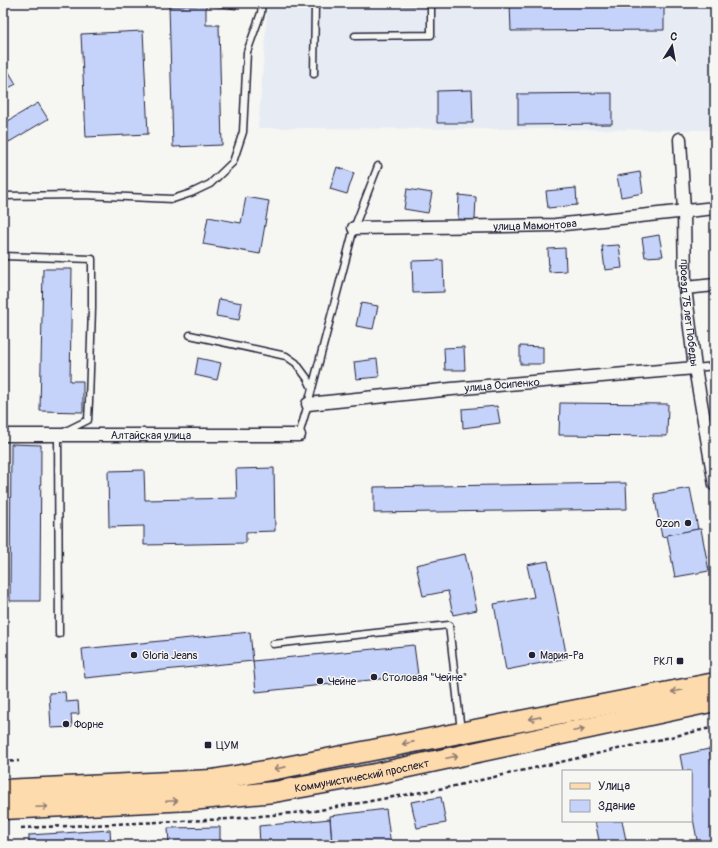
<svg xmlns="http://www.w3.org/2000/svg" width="718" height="848" font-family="Pangolin,sans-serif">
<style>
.built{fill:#e7ecf4}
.building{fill:#c5d3fa;stroke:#22223b}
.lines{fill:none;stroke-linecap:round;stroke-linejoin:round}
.lane-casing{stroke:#22223b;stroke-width:9}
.street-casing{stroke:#22223b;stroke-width:15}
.primary-casing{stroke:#22223b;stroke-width:23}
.path{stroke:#22223b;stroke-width:2.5;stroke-dasharray:4 3;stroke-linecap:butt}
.lane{stroke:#f6f6f2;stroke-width:6}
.street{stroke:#f6f6f2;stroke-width:12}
.primary{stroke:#fedbac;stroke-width:20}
.oneway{stroke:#907e74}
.poi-dot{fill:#22223b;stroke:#f6f6f2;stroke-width:1.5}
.labels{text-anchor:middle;stroke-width:3;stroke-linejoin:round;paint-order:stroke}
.street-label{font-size:11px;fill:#22223b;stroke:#f6f6f2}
.poi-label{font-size:11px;fill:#22223b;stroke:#f6f6f2;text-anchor:start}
</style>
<rect width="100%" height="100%" fill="#f6f6f2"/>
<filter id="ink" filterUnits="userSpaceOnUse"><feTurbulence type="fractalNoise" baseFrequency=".025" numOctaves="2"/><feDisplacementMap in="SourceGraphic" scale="8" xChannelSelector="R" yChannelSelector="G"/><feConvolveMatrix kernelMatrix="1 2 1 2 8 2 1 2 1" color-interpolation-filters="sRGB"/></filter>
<g filter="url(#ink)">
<path class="built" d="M268,3H715V130L258,128Z"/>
<g class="building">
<path d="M213,3H236V9L213,6Z"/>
<path d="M340,3H428V6L340,5Z"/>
<path d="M510,3H664V30L511,31Z"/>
<path d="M711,3H715V27H712Z"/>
<path d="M206,5V25H219L222,145L173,147L169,6Z"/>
<path d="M143,31L148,134L86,137L81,34Z"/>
<path d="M6,67L16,84L3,91V68Z"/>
<path d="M472,90L473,123H437V91Z"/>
<path d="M612,93V124L518,125V94Z"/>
<path d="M38,103L48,119L9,142L3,132V124Z"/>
<path d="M337,167L354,173L347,194L330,189Z"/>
<path d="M640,172L643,193L621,197L617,176Z"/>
<path d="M576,188L577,205L548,208L546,191Z"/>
<path d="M407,189L432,193L428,213L404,209Z"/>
<path d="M459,195L476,197L475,220L458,219Z"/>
<path d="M246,197L269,201L260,254L203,244L208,217L241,223Z"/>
<path d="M712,227H715V243Z"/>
<path d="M659,235L663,256L645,257L642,238Z"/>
<path d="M619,245L622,268L605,270L602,246Z"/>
<path d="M565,248L566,271L549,272L548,249Z"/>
<path d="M443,260L444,292L413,293L412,261Z"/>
<path d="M43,269H72L70,381H83V412L40,411Z"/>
<path d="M219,299L242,303L239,320L216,316Z"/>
<path d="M361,303L378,306L373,329L356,326Z"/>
<path d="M520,346L543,347V364H520Z"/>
<path d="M464,347L465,370H445L444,348Z"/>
<path d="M198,358L221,363L217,380L195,375Z"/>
<path d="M377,359L379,377L356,379L354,362Z"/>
<path d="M560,403L668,404L667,436L559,435Z"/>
<path d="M497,406L500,423L463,428L462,409Z"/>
<path d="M11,444L41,445L40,601H10Z"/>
<path d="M274,468L275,531L246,532V543L144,545V526L109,527L108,471L144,470L145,500L237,498L236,469Z"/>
<path d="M626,483L627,509L374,513V487Z"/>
<path d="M690,488L698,529L662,537L654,494Z"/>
<path d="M698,529H701L709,571L675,577L667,535Z"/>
<path d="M465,554L477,610L453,615L448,591L423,596L416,565Z"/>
<path d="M548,561L567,658L506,670L494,604L534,597L527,565Z"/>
<path d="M250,632L253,661L85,678L82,649Z"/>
<path d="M414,645L418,675L256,692L253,661Z"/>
<path d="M65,692L66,702L78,701L79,714H71L72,727L51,728L49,693Z"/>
<path d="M709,749L715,779V845H698L691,808V771H683L680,755Z"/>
<path d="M441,797L446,823L417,828L411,802Z"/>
<path d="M386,809L391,845H360V840L332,844L330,816Z"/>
<path d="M330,819L332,845H260L259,826Z"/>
<path d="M595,821H622L627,845H600Z"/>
<path d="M220,827V845H169L168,828Z"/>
<path d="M110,830L111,845H29V835Z"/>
</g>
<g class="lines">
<defs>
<g id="lane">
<path d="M355,36L431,35V3"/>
<path d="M314,74L315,3"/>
<path d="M3,196L83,195L173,199L191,193L210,184L233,162L243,132L247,52L261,13L262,3"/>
<path d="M3,256L92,259V308L89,401L88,420L58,435L59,634"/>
<path d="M190,335L286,356L296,363L307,378L312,388"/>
<path d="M695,368L715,366"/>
<path d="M299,435L308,404L354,228L378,166"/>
<path d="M273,644L449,625L461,731"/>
</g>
<g id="street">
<path id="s1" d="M680,139L684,211L685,288L695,368L715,485"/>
<path id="s2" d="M354,228L503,226L555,225L715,208"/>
<path d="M685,288L715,285"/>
<path id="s3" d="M308,404L452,389L695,368"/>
<path id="s4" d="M3,435H299"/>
</g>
<g id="primary">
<path d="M3,790L212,780L276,769L715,683"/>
<path id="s5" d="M3,809L191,800L274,792L375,774L715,701"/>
</g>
</defs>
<use href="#lane" class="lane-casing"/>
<use href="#street" class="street-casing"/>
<use href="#primary" class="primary-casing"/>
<g class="path">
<path d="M3,762L19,761"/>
<path d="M21,828L229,819L314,811L450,787L715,727"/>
</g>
<use href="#lane" class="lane"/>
<use href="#street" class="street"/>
<use href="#primary" class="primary"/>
</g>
<defs><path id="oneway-shaft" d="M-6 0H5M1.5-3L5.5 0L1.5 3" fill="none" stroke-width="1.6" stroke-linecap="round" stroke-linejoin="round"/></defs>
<g class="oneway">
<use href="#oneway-shaft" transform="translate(677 691) rotate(169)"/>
<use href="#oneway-shaft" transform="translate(535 718) rotate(169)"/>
<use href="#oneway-shaft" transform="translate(579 730) rotate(-12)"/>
<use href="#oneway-shaft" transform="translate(408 743) rotate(169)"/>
<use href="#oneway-shaft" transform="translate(452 757) rotate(-12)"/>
<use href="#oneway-shaft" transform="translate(280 768) rotate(169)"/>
<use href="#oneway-shaft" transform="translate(172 801) rotate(-3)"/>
<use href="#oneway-shaft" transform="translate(42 807) rotate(-3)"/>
</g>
</g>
<g class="poi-dot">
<circle cx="688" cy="523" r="4"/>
<circle cx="134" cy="655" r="4"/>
<circle cx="532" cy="655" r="4"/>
<rect x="676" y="657" width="8" height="8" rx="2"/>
<circle cx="374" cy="677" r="4"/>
<circle cx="320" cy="681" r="4"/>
<circle cx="66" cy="724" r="4"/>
<rect x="204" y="741" width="8" height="8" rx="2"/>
</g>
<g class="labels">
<g class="street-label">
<text dy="4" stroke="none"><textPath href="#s2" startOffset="181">улица Мамонтова</textPath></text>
<text dy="4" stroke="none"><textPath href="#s1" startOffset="174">проезд 75 лет Победы</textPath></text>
<text dy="4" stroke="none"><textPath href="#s3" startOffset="195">улица Осипенко</textPath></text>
<text dy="4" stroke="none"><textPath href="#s4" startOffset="148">Алтайская улица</textPath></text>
<text dy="4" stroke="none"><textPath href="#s5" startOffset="361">Коммунистический проспект</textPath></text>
</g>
<g class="poi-label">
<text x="680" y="527" text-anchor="end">Ozon</text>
<text x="142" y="659">Gloria Jeans</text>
<text x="540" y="659">Мария-Ра</text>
<text x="672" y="665" text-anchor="end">РКЛ</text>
<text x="382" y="681">Столовая "Чейне"</text>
<text x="328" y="685">Чейне</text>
<text x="74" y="728">Форне</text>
<text x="216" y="749">ЦУМ</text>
</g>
</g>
<rect width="718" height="848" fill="none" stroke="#f6f6f2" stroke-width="16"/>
<rect x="8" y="8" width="702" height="832" fill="none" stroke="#22223b" stroke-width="1.5" filter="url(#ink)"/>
<rect x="562" y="770" width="130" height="52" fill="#f6f6f2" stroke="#a1a1a9"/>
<rect x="570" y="783" width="20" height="6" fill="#fedbac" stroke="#a1a1a9"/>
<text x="598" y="790" font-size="12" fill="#22223b">Улица</text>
<rect x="570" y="800" width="20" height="12" fill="#c5d3fa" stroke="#a1a1a9"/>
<text x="598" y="810" font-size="12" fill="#22223b">Здание</text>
<g transform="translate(672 46) rotate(11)" stroke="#f6f6f2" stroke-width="3" paint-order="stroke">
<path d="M0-3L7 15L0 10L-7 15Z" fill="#22223b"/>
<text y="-6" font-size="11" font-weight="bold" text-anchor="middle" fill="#22223b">С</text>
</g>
</svg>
